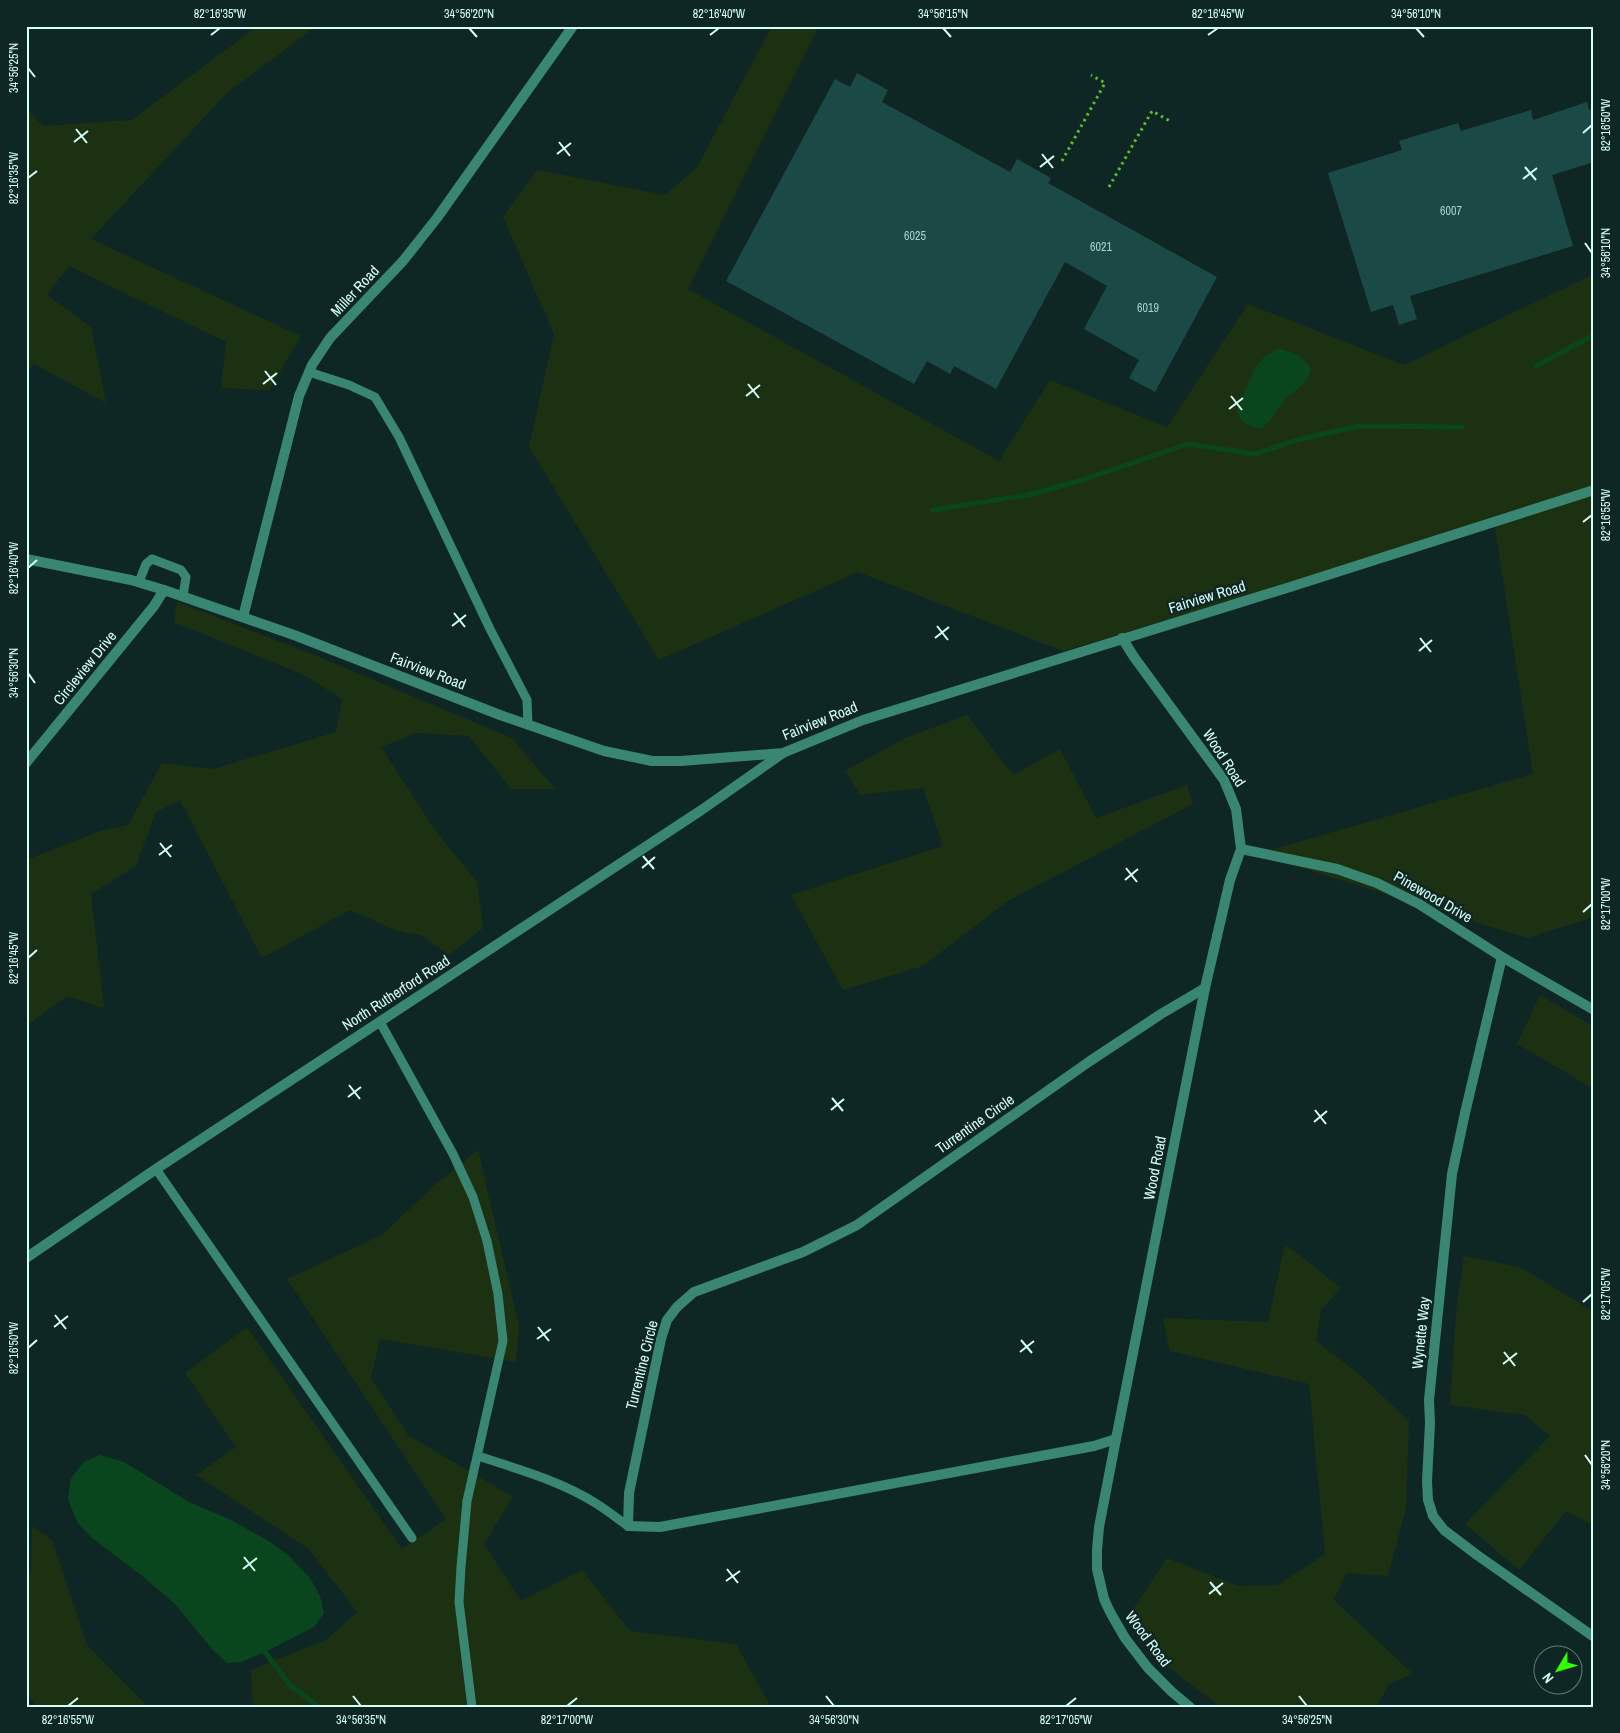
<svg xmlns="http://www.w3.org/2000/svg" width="1620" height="1733" font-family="'Archivo Narrow',sans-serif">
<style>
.green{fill:#1c3112}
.water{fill:#09461e}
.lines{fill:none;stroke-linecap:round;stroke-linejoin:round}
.stream{stroke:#09461e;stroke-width:5}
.building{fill:#1b4945}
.path{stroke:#5fbb2d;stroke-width:3;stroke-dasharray:2.5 4;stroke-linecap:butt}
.service{stroke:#398773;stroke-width:9}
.minor{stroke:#398773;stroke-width:10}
.tertiary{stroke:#398773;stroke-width:10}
.ticks{fill:none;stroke:#d5fff8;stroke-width:2}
.labels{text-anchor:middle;stroke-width:5;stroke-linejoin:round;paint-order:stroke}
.number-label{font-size:12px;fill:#a6d2cb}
.street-label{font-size:15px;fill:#d5fff8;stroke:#0f2724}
.neatline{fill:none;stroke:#d5fff8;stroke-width:2}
.ticks-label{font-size:12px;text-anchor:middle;fill:#d5fff8}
</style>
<rect width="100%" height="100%" fill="#0f2724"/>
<g class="green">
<path d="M258,26H317L227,93L91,239L301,336L269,390L221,388L226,342L69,266L47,295L91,327L106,403L34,364L26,374V108L43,126L132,120Z"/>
<path d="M772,26H819L688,289L999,461L1050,380L1167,427L1248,304L1404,365L1594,274V917L1527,938L1257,854L1533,774L1494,521L1063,651L858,572L659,660L529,447L554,334L503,217L537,170L665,195L697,167Z"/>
<path d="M177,602L317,656L512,738L555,789H511L469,736L416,733L381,747L435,830L477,882L483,928L449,955L423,936L395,930L350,910L262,958L180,800L156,812L136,866L91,894L104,1008L67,996L26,1026V860L100,831L128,825L162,763L213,769L336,732L342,699L304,675L174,622Z"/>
<path d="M967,715L1013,775L1060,749L1096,818L1187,785L1193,804L1008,901L923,966L843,990L791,895L943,846L923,788L860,795L845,771L905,738Z"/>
<path d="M1540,995L1594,1027V1089L1517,1044Z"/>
<path d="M478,1150L519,1326L516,1362L380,1339L371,1378L408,1435L513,1497L484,1544L521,1601L582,1570L630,1631L736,1644L771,1707H253L251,1670L326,1640L357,1612L309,1549L196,1475L236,1447L185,1373L247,1327L402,1549L446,1519L287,1279L382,1235L437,1183Z"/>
<path d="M1285,1244L1341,1288L1321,1310L1316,1341L1358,1373L1409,1421L1406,1508L1388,1576L1346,1573L1334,1600L1413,1674L1390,1683L1376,1707H1220L1162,1662L1132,1611L1167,1558L1238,1586L1278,1585L1325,1554L1309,1384L1170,1351L1163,1318L1268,1322Z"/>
<path d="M1464,1256L1520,1267L1594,1312V1526L1566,1511L1519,1570L1465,1524L1550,1436L1525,1415L1450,1405L1456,1311Z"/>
<path d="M32,1526L52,1540L87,1645L148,1707H37L26,1692V1576L31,1573Z"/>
</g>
<g class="water">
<path d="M1279,349C1294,353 1303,355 1311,369C1305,389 1294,388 1283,402C1273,414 1274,420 1260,429C1248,426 1241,423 1237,411L1255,368L1265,356Z"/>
<path d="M100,1455L124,1462L189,1502L229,1519L267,1540L288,1555L310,1578L320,1596L324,1613L314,1627L265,1652L241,1662L227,1663L213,1650L175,1604L141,1575L92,1538L77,1522L68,1499L71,1478L84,1462Z"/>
</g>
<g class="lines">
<g class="stream">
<path d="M1536,366L1594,335"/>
<path d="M933,510L1028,495L1082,480L1188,444L1255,454L1297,440L1359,426L1462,427"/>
<path d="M265,1652L290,1685L319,1707"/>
</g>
</g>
<g class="building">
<path d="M857,73L888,90L882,102L1010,172L1017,159L1051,178L1048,183L1217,277L1155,392L1129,378L1139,360L1084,329L1107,286L1065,262L996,389L954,366L950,374L927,361L914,384L726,281L835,79L850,87Z"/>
<path d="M1587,102L1589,110L1594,108V162L1552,175L1573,246L1410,296L1417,319L1399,325L1393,305L1371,312L1328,173L1402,150L1399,141L1458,123L1461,131L1531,110L1533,120Z"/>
</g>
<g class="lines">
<g class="path">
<path d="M1062,161L1105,83L1091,75"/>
<path d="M1109,187L1152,111L1170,121"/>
</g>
<g class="service">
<path d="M309,372L349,385L375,397L399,437L490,629L527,700L528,725"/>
<path d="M139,582L146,564L152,559L181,570L186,577L183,596"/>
<path d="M380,1022L453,1154L473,1197L487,1241L498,1294L503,1341L467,1501L461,1567L459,1602L472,1707"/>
<path d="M156,1169L412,1538"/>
<path d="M478,1456C518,1469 561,1481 597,1504C608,1511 618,1519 628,1526"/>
</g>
<g class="minor">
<path d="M243,617L299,396L312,365L330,338L403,261L437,218L573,26"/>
<path d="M1122,638L1134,657L1224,780L1236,809L1241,849L1230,880L1205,988L1116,1439L1099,1527L1097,1550V1569L1104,1599L1110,1612L1125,1638L1148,1668L1172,1692L1190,1707"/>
<path d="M26,763L154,606L164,590"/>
<path d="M1241,849L1337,869L1377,883L1419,904L1502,957L1594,1010"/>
<path d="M1502,957L1465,1113L1452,1174L1429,1400L1430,1423L1427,1481L1428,1500L1433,1516L1444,1530L1477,1555L1594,1637"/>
<path d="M26,1258L156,1169L700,811L783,753"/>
<path d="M1116,1439L1094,1446L660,1527L628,1526L629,1493L661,1339L667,1320L677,1307L694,1292L803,1252L857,1225L1090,1061L1161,1014L1205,988"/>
</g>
<path class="tertiary" d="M26,559L131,580L164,590L294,635L500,715L604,751L652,761H681L783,753L863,720L1290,587L1594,490"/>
</g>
<path class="ticks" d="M469,28L477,37M943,28L951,37M1416,28L1424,37M211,35L220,28M710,35L719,28M1208,35L1218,28M28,68L35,77M76,129L87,143M1583,133L1592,125M74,142L88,131M559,142L570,156M557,154L571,143M1042,154L1053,168M1040,167L1054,156M1525,167L1536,180M28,178L37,171M1523,179L1537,168M1585,243L1592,253M265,371L276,385M263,384L277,373M748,384L759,398M746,396L760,385M1231,396L1242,410M1229,409L1243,398M1583,522L1592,515M28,568L37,560M454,613L465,627M452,626L466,615M937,626L948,640M935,638L949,627M1420,638L1431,652M1419,651L1432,640M28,673L35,683M160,843L171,857M159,855L172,845M643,856L654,869M642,868L655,857M1126,868L1137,882M1125,880L1138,869M1583,912L1592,904M28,958L37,950M349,1085L360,1099M348,1097L361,1087M832,1098L843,1111M831,1110L844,1099M1315,1110L1326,1124M1314,1122L1327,1111M1583,1302L1592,1294M55,1315L66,1329M54,1327L68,1316M538,1327L549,1341M537,1339L551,1329M1021,1340L1032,1353M28,1348L37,1340M1020,1352L1034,1341M1504,1352L1515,1366M1503,1364L1517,1353M1585,1455L1592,1465M244,1557L255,1571M243,1569L257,1558M727,1569L738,1583M726,1581L740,1571M1210,1582L1221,1595M1209,1594L1223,1583M353,1696L361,1706M826,1696L834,1706M1299,1696L1307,1706M68,1706L78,1698M567,1706L577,1698M1066,1706L1076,1698"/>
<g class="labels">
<g class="number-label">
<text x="1451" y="215">6007</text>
<text x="915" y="240">6025</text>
<text x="1101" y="251">6021</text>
<text x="1148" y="312">6019</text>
</g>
<g class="street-label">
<text transform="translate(355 291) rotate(-47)" y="5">Miller Road</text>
<text transform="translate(1207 597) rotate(-17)" y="5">Fairview Road</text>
<text transform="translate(85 668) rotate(-51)" y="5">Circleview Drive</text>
<text transform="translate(428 671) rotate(21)" y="5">Fairview Road</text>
<text transform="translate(820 721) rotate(-22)" y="5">Fairview Road</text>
<text transform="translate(1224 758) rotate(57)" y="5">Wood Road</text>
<text transform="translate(1433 897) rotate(30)" y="5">Pinewood Drive</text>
<text transform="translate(396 993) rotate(-33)" y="5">North Rutherford Road</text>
<text transform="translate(975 1124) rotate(-35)" y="5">Turrentine Circle</text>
<text transform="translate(1155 1168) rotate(-79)" y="5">Wood Road</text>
<text transform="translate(1421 1333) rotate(-84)" y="5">Wynette Way</text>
<text transform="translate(642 1365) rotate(-76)" y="5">Turrentine Circle</text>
<text transform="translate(1148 1639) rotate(53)" y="5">Wood Road</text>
</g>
</g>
<rect width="1620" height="1733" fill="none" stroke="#0f2724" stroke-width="55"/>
<g transform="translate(1558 1670) rotate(232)"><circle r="24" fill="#0f2724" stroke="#5e7d79"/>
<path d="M0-4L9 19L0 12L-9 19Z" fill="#32ff01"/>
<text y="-8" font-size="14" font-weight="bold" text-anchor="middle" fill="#d5fff8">N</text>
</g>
<rect x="28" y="28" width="1564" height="1678" class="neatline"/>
<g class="ticks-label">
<text x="220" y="18">82°16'35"W</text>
<text x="469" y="18">34°56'20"N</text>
<text x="719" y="18">82°16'40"W</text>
<text x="943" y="18">34°56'15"N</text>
<text x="1218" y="18">82°16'45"W</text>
<text x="1416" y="18">34°56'10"N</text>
<text transform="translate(14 68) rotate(-90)" y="4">34°56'25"N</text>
<text transform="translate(1606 125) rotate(-90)" y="4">82°16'50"W</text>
<text transform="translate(14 178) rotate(-90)" y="4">82°16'35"W</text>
<text transform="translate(1606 253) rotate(-90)" y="4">34°56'10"N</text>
<text transform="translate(1606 515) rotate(-90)" y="4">82°16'55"W</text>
<text transform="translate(14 568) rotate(-90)" y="4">82°16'40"W</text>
<text transform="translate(14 673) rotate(-90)" y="4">34°56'30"N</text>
<text transform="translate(1606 904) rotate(-90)" y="4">82°17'00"W</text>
<text transform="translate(14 958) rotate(-90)" y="4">82°16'45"W</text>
<text transform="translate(1606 1294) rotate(-90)" y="4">82°17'05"W</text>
<text transform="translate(14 1348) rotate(-90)" y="4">82°16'50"W</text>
<text transform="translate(1606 1465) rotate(-90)" y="4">34°56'20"N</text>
<text x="68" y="1724">82°16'55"W</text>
<text x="361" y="1724">34°56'35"N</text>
<text x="567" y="1724">82°17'00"W</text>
<text x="834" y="1724">34°56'30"N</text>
<text x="1066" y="1724">82°17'05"W</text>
<text x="1307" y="1724">34°56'25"N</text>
</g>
</svg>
